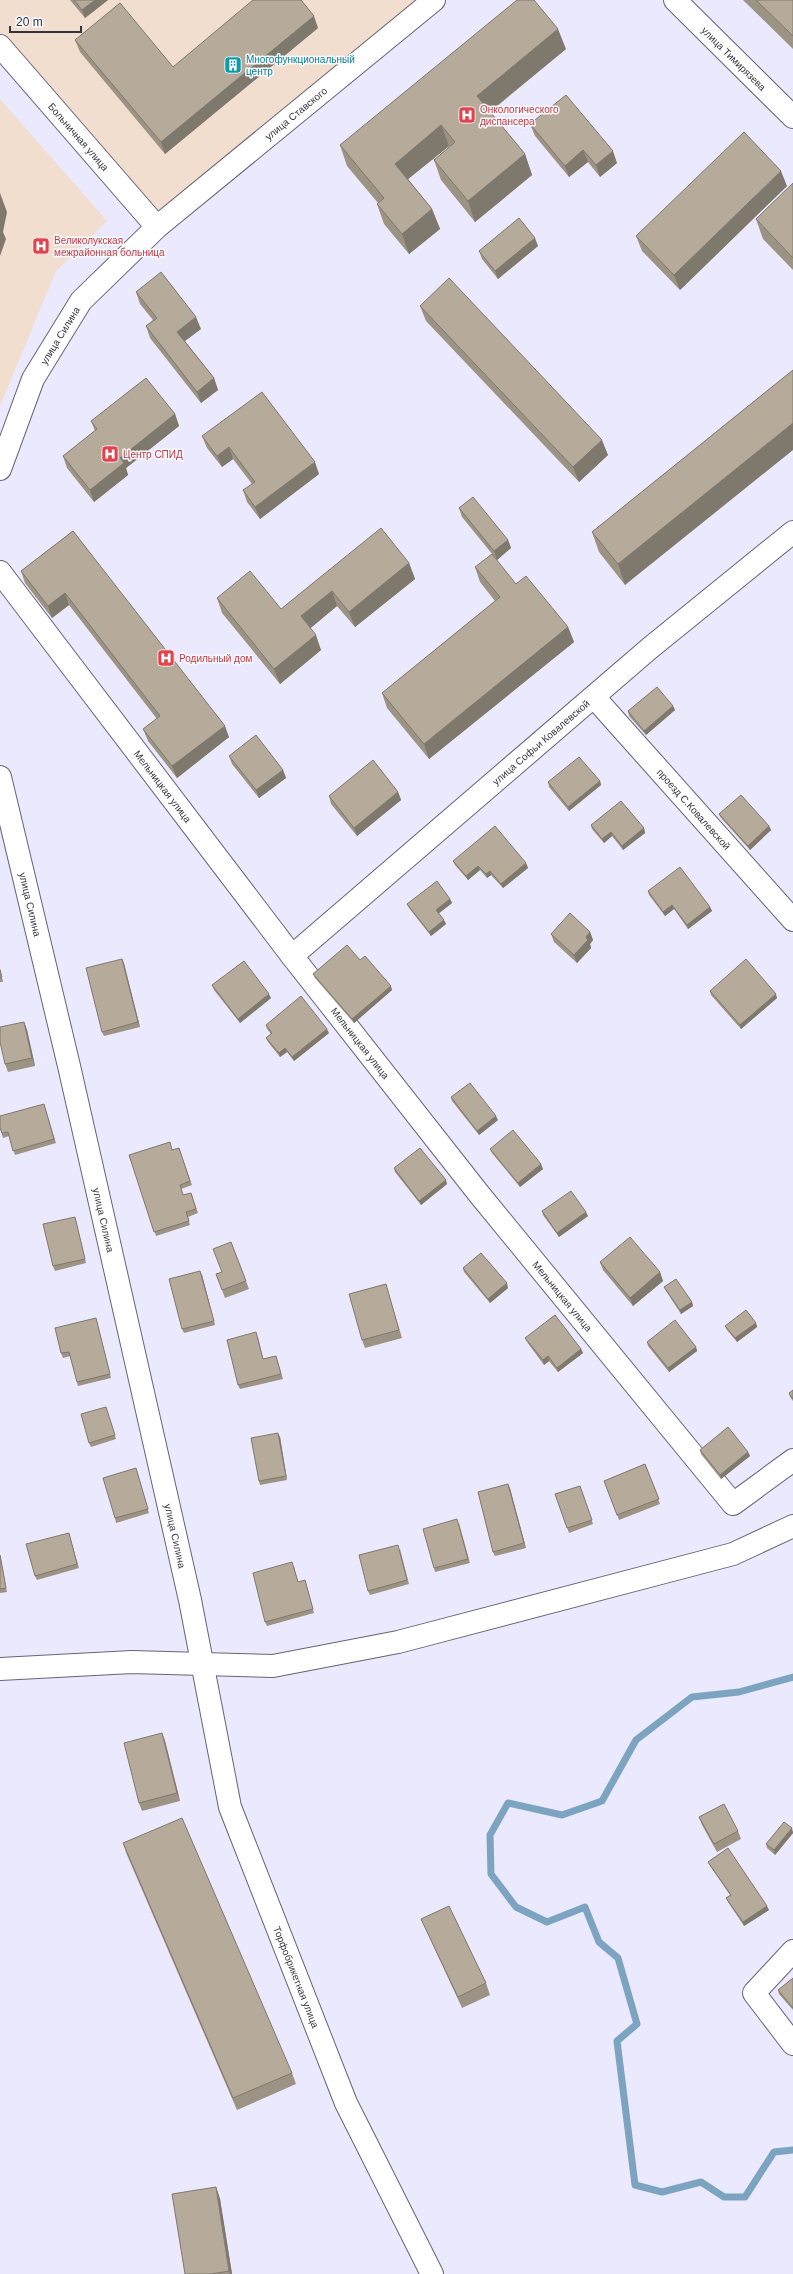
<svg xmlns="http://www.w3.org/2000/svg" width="793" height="2274" font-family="Helvetica,sans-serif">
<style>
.medical{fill:#f1dece}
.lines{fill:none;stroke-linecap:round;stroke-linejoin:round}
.stream{stroke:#7ca4c0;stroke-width:7}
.minor-casing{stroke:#666475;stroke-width:24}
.major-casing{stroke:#666475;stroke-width:24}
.minor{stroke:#fff;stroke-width:22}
.major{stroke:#fff;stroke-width:22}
.wall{fill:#9d9385}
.shaded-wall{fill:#7f786c}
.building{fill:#b6ab9b;stroke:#7f786c}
.labels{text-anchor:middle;stroke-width:3;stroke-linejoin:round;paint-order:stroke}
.street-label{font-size:10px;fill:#35343c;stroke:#f9f9fd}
.culture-label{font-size:10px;fill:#0d838f;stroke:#f9f9fd;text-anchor:start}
.health-label{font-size:10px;fill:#be3a42;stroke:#f9f9fd;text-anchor:start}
</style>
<rect width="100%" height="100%" fill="#ebe9fd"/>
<g class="medical">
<path d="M0,0H423L159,216L0,33Z"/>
<path d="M0,99L107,221L56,271L0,406Z"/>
</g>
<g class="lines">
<path class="stream" d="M793,1677L739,1692L692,1697L636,1740L602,1801L562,1815L508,1803L490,1835L491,1874L516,1907L547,1922L585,1907L599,1942L618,1958L637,2024L617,2041L635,2185L662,2192L701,2182L724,2197H745L774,2152L793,2150"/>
<defs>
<g id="minor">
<path id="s1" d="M675,0L793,117"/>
<path id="s2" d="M0,46L157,227"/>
<path id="s3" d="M0,469L33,379L81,301L157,227L434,0"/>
<path id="s4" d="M0,572L292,956L479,1194L733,1504L793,1460"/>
<path id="s5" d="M594,697L793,920"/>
<path id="s6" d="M0,777L69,1066L190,1600L230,1807L346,2103L432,2274"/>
<path id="s7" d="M292,956L650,648L793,532"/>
<path d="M793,1951L754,1993L793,2044"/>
</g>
<path id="major" d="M0,1669L132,1662L273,1666L398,1642L733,1554L793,1526"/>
</defs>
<use href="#minor" class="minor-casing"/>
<use href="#major" class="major-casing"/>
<use href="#minor" class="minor"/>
<use href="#major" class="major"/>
</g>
<g class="wall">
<path d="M70,0H108L85,18Z"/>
<path d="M743,0H793V49Z"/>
<path d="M318,28L165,154L80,52L75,40L173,67Z"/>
<path d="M566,49L490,112L525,154L532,175L475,222L441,180L434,160L450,147L449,146L408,179L432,209L440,229L409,254L384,224L377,204L378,203L347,166L340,145Z"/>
<path d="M530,124L617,163L600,177L588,162L569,177L535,136Z"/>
<path d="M793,183V270L763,239L756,219Z"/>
<path d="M787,186L680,290L642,251L636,236Z"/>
<path d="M538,246L498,279L482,259L479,251Z"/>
<path d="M136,292L201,329L185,341L214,378L218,390L201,403L150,338L146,326L153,320L140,304Z"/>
<path d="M420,306L608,455L579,482L426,321Z"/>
<path d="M793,370L625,585L599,552L592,532Z"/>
<path d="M175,414L179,426L126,468L128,475L94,502L67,468L63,456L95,431L91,421Z"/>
<path d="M202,436L319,474L260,519L247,502L243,490L252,484L233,459L222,467L207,448Z"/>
<path d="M459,508L508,540L511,548L497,560L462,517Z"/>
<path d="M73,531L229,737L177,778L148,741L143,729L157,719L69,605L52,618L25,583L21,571Z"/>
<path d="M409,563L415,579L355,627L337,606L310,628L321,650L280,684L222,613L217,598L281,609Z"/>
<path d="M475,567L516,584L568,627L574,642L429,759L387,708L382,693L495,601L480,582Z"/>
<path d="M673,706L675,710L646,735L629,716L628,711Z"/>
<path d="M229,756L283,770L286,778L259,798L232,764Z"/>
<path d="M600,781L601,785L569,811L549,787L548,782Z"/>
<path d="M398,792L401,800L357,836L331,804L329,796Z"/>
<path d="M719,814L769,826L771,830L750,850L721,818Z"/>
<path d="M591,825L644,828L645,833L623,850L612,836L604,843L592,829Z"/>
<path d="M453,861L526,863L528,868L503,888L491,875L487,878L480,870L468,880L455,865Z"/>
<path d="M648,891L710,907L712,911L688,929L674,909L665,916L649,895Z"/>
<path d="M450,899L452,903L439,913L446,924L431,936L409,908L407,904Z"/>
<path d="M590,932L593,940L590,944L591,948L577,963L554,942L551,934Z"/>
<path d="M122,959L140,1027L104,1036L102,1032Z"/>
<path d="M360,960L392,990L354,1023L315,978L313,974Z"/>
<path d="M0,968L3,982H0Z"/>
<path d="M212,985L271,998L240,1023L214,990Z"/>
<path d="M710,991L777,998L741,1029L711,995Z"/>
<path d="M24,1022L27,1030L35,1066L8,1072L5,1064Z"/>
<path d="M266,1025L329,1033L294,1061L287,1052L280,1057L268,1042L266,1038L271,1034L267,1029Z"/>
<path d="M451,1097L498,1120L479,1135L452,1101Z"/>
<path d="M44,1104L56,1143L15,1155L9,1136L3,1138L0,1128Z"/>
<path d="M179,1148L192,1185L181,1189L183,1195L191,1193L198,1213L188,1217L190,1225L156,1236L129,1155L172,1150Z"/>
<path d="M490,1149L543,1169L520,1187L492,1153Z"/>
<path d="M394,1168L447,1184L421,1205L395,1172Z"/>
<path d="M542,1211L588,1216L559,1237L543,1215Z"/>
<path d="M76,1221L86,1263L55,1271L53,1266Z"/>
<path d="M231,1242L249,1289L225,1298L216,1274L222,1272Z"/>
<path d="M600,1262L660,1272L663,1281L633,1306L603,1270Z"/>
<path d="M463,1268L508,1288L490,1303L464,1272Z"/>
<path d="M202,1275L215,1325L184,1333L182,1329Z"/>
<path d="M664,1287L692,1302L693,1306L681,1314L666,1291Z"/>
<path d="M388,1292L402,1338L365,1348L362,1340Z"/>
<path d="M97,1322L111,1378L78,1386L70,1356L63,1358L61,1353Z"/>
<path d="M756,1323L757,1327L737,1342L727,1330L725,1326Z"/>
<path d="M258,1337L263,1359L276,1356L283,1379L240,1389L238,1385Z"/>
<path d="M525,1338L581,1349L583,1353L558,1372L549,1361L544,1365L527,1342Z"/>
<path d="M647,1342L696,1347L697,1351L669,1372L648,1346Z"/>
<path d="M793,1390V1401L790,1397L789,1393Z"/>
<path d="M106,1407L116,1439L91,1447L89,1443Z"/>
<path d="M280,1437L287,1480L260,1485L259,1481Z"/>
<path d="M700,1450L748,1452L750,1456L721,1479L701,1454Z"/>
<path d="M645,1464L660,1504L619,1520L604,1481Z"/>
<path d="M136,1468L149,1513L116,1523L115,1518Z"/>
<path d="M508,1484L526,1548L495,1556L493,1552Z"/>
<path d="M580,1486L593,1524L569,1533L555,1494Z"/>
<path d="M459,1523L470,1563L435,1572L434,1568Z"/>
<path d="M69,1533L79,1568L37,1580L35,1576Z"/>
<path d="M400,1549L409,1584L370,1595L368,1591Z"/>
<path d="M0,1555L1,1559L7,1592L0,1593Z"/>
<path d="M294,1566L298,1582L305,1580L314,1613L267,1626L265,1622Z"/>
<path d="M162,1733L165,1741L180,1801L142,1811L139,1803Z"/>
<path d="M699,1817L738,1831L741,1839L717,1852L702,1825Z"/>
<path d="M793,1831V1833L775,1855L767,1848L766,1844Z"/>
<path d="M123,1843L292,2073L296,2084L237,2110L127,1855Z"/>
<path d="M708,1862L769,1910L744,1926L728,1902L726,1898L730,1895L710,1866Z"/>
<path d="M421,1919L486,1983L490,1995L462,2008L426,1930Z"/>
<path d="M793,1978V2010L779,1994L778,1990Z"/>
<path d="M216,2187L220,2199L232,2274H185Z"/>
</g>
<g class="shaded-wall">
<path d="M95,0H108L85,18L82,10Z"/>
<path d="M314,16L318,28L165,154L161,142Z"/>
<path d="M558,29L566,49L484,116L477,96Z"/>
<path d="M441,125L449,146L402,184L395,164Z"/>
<path d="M583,150L588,162L569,177L565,166Z"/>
<path d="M613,151L617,163L600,177L596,165Z"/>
<path d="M525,154L532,175L475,222L468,201Z"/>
<path d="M781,171L787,186L680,290L674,275Z"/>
<path d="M0,193L7,212L3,232L6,239L0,256Z"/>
<path d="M432,209L440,229L409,254L402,234Z"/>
<path d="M535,238L538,246L498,279L495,271Z"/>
<path d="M196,317L201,329L182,343L177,332Z"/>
<path d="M214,378L218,390L201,403L197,392Z"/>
<path d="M175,414L179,426L126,468L128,475L94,502L90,490L120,458Z"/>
<path d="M793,423V450L625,585L618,564Z"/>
<path d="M602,440L608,455L579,482L573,467Z"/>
<path d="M229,447L233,459L222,467L217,456Z"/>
<path d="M315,462L319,474L260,519L255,507Z"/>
<path d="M508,540L511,548L497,560L494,551Z"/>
<path d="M409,563L415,579L355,627L349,612Z"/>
<path d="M332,591L337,606L306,632L301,616Z"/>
<path d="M65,593L69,605L52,618L48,606Z"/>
<path d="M568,627L574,642L429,759L424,744Z"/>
<path d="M316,635L321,650L280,684L274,669Z"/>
<path d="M673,706L675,710L646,735L644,731Z"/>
<path d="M225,726L229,737L177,778L172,766Z"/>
<path d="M283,770L286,778L259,798L256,790Z"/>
<path d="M600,781L601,785L569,811L568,807Z"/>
<path d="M398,792L401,800L357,836L354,828Z"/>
<path d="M769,826L771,830L750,850L748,846Z"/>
<path d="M644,828L645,833L623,850L622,846Z"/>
<path d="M611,832L612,836L604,843L602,839Z"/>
<path d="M526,863L528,868L503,888L501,884Z"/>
<path d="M478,866L480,870L468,880L466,876Z"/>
<path d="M490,871L491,875L487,878L486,874Z"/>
<path d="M450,899L452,903L438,914L436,910Z"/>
<path d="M672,905L674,909L665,916L663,912Z"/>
<path d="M710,907L712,911L688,929L687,925Z"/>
<path d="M444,920L446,924L431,936L429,932Z"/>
<path d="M590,932L593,940L590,944L591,948L577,963L574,955L586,937Z"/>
<path d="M122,959L124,963L140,1027L138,1022Z"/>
<path d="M391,986L392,990L354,1023L352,1019Z"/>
<path d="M269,994L271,998L240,1023L238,1019Z"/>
<path d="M776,994L777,998L741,1029L740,1025Z"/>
<path d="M24,1022L27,1030L35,1066L32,1058Z"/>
<path d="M327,1029L329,1033L294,1061L292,1057Z"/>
<path d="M285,1048L287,1052L280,1057L279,1053Z"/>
<path d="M496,1116L498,1120L479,1135L477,1131Z"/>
<path d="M541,1164L543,1169L520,1187L518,1183Z"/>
<path d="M446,1180L447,1184L421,1205L419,1201Z"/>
<path d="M586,1212L588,1216L559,1237L557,1233Z"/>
<path d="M200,1271L202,1275L215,1325L214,1321Z"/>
<path d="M660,1272L663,1281L633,1306L630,1298Z"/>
<path d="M507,1283L508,1288L490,1303L488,1299Z"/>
<path d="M692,1302L693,1306L681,1314L680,1310Z"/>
<path d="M756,1323L757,1327L737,1342L735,1338Z"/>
<path d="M696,1347L697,1351L669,1372L668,1368Z"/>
<path d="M581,1349L583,1353L558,1372L557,1368Z"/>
<path d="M548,1356L549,1361L544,1365L543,1360Z"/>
<path d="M278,1433L280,1437L287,1480L286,1476Z"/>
<path d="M748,1452L750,1456L721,1479L720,1475Z"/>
<path d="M508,1484L510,1488L526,1548L524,1543Z"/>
<path d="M162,1733L165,1741L180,1801L177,1793Z"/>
<path d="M792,1828L793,1833L775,1855L774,1850Z"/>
<path d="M767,1906L769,1910L744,1926L743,1922Z"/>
<path d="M216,2187L220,2199L232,2274H230L229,2271Z"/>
</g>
<g class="building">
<path d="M74,0H95L82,10Z"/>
<path d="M253,0H301L314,16L161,142L75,40L120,3L173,67Z"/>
<path d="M517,0H534L558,29L477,96L525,154L468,201L434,160L455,142L441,125L395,164L432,209L402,234L377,204L384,198L340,145Z"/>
<path d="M756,0H793V36Z"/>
<path d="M566,95L613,151L596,165L583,150L565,166L530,124Z"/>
<path d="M744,132L781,171L674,275L636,236Z"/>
<path d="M793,183V258L756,219Z"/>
<path d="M519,218L535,238L495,271L479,251Z"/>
<path d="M161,272L196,317L177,332L214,378L197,392L146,326L157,318L136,292Z"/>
<path d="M449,278L602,440L573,467L420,306Z"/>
<path d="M793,370V423L618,564L592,532Z"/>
<path d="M146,378L175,414L120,458L124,463L90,490L63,456L97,429L91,421Z"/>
<path d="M262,392L315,462L255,507L243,490L255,482L229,447L217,456L202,436Z"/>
<path d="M473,497L508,540L494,551L459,508Z"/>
<path d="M381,528L409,563L349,612L332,591L301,616L316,635L274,669L217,598L250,571L281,609Z"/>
<path d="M73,531L225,726L172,766L143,729L160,716L65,593L48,606L21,571Z"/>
<path d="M492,554L516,584L526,576L568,627L424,744L382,693L500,597L475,567Z"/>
<path d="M657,687L673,706L644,731L628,711Z"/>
<path d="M256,735L283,770L256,790L229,756Z"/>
<path d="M579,757L600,781L568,807L548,782Z"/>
<path d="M373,760L398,792L354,828L329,796Z"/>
<path d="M741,795L769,826L748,846L719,814Z"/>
<path d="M621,801L644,828L622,846L611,832L602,839L591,825Z"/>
<path d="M495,826L526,863L501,884L490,871L486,874L478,866L466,876L453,861Z"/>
<path d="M680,867L710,907L687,925L672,905L663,912L648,891Z"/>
<path d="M437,881L450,899L436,910L444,920L429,932L407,904Z"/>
<path d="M570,913L590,932L586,937L588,940L574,955L551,934Z"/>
<path d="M347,945L360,960L365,956L391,986L352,1019L313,974Z"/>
<path d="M122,959L138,1022L102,1032L86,968Z"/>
<path d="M746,959L776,994L740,1025L710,991Z"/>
<path d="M244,961L269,994L238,1019L212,985Z"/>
<path d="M0,970L2,977L0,978Z"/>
<path d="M301,996L327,1029L292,1057L285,1048L279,1053L266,1038L272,1033L266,1025Z"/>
<path d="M24,1022L32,1058L5,1064L0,1042V1027Z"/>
<path d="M470,1083L496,1116L477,1131L451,1097Z"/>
<path d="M44,1104L54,1139L13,1151L8,1132L2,1133L0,1128V1116Z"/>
<path d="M513,1130L541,1164L518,1183L490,1149Z"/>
<path d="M170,1142L172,1150L179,1148L190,1181L180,1185L183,1195L191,1193L196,1209L186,1212L189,1221L154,1232L129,1155Z"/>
<path d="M420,1148L446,1180L419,1201L394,1168Z"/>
<path d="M571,1191L586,1212L557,1233L542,1211Z"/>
<path d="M75,1217L85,1259L53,1266L43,1224Z"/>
<path d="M630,1237L660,1272L630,1298L600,1262Z"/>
<path d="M231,1242L246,1281L222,1290L216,1274L222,1272L213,1249Z"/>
<path d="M481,1253L507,1283L488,1299L463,1268Z"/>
<path d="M200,1271L214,1321L182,1329L169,1279Z"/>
<path d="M676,1279L692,1302L680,1310L664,1287Z"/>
<path d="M386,1284L399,1330L362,1340L349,1294Z"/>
<path d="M746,1310L756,1323L735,1338L725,1326Z"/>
<path d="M555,1315L581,1349L557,1368L548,1356L543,1360L525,1338Z"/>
<path d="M96,1318L110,1374L77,1382L69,1352L61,1353L55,1328Z"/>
<path d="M675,1320L696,1347L668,1368L647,1342Z"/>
<path d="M256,1332L263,1359L276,1356L281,1374L238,1385L227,1340Z"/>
<path d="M793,1390V1399L789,1393Z"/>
<path d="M106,1407L115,1435L89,1443L81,1414Z"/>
<path d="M728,1427L748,1452L720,1475L700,1450Z"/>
<path d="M278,1433L286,1476L259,1481L251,1438Z"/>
<path d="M645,1464L659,1499L617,1515L604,1481Z"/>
<path d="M136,1468L148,1509L115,1518L103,1478Z"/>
<path d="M508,1484L524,1543L493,1552L478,1492Z"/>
<path d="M580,1486L592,1520L567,1528L555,1494Z"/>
<path d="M457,1519L468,1559L434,1568L423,1529Z"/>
<path d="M69,1533L77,1564L35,1576L26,1544Z"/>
<path d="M398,1545L407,1580L368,1591L359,1555Z"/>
<path d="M0,1555L6,1588L0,1589Z"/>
<path d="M292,1562L298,1582L305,1580L313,1609L265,1622L253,1573Z"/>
<path d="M162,1733L177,1793L139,1803L124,1743Z"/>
<path d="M724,1804L738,1831L714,1844L699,1817Z"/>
<path d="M182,1818L292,2073L233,2098L123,1843Z"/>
<path d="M784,1822L792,1828L774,1850L766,1844Z"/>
<path d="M728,1848L767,1906L743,1922L726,1898L731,1895L708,1862Z"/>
<path d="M449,1906L486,1983L458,1997L421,1919Z"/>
<path d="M793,1978V2008L778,1990Z"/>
<path d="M216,2187L229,2271L211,2274H185L172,2194Z"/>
</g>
<defs>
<symbol id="building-square" viewBox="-11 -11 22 22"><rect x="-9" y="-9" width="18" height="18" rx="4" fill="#0f9aa8" stroke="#f9f9fd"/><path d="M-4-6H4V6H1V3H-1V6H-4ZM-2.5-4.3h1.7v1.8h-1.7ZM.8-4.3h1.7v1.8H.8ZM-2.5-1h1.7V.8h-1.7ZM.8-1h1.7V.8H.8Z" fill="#fff"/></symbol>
<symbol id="hospital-square" viewBox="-11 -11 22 22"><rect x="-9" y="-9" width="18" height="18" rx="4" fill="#e0444e" stroke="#f9f9fd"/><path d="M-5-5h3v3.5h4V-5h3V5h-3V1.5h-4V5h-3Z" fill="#fff"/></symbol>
</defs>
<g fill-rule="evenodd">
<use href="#building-square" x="223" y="55" width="20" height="20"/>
<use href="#hospital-square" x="457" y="105" width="20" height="20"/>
<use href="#hospital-square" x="31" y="236" width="20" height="20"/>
<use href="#hospital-square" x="100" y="444" width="20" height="20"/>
<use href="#hospital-square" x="156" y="648" width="20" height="20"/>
</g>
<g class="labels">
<g class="street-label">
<text dy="4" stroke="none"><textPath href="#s1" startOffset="83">улица Тимирязева</textPath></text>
<text dy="4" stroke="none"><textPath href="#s3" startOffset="473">улица Ставского</textPath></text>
<text dy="4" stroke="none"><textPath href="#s2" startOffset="120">Больничная улица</textPath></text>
<text dy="4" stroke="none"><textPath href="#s3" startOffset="147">улица Силина</textPath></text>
<text dy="4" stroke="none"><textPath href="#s7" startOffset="328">улица Софьи Ковалевской</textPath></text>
<text dy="4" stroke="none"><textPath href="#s4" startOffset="269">Мельницкая улица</textPath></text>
<text dy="4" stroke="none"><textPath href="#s5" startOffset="150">проезд С.Ковалевской</textPath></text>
<text dy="4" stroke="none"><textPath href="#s6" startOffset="131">улица Силина</textPath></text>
<text dy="4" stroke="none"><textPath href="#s4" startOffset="593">Мельницкая улица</textPath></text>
<text dy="4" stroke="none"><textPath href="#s6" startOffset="455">улица Силина</textPath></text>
<text dy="4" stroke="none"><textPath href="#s4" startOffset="917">Мельницкая улица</textPath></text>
<text dy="4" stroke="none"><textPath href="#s6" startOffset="779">улица Силина</textPath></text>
<text dy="4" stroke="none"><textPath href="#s6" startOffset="1238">Торфобрикетная улица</textPath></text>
</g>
<g class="culture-label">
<text x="246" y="63">Многофункциональный<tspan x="246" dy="12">центр</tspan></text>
</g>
<g class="health-label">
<text x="480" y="113">Онкологического<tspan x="480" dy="12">диспансера</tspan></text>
<text x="54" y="244">Великолукская<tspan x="54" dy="12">межрайонная больница</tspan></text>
<text x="123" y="458">Центр СПИД</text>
<text x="179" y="662">Родильный дом</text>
</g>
</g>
<path d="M10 26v6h71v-6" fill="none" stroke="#35343c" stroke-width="2"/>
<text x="16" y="26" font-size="12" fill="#35343c" stroke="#f9f9fd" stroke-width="3" paint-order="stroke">20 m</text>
</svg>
